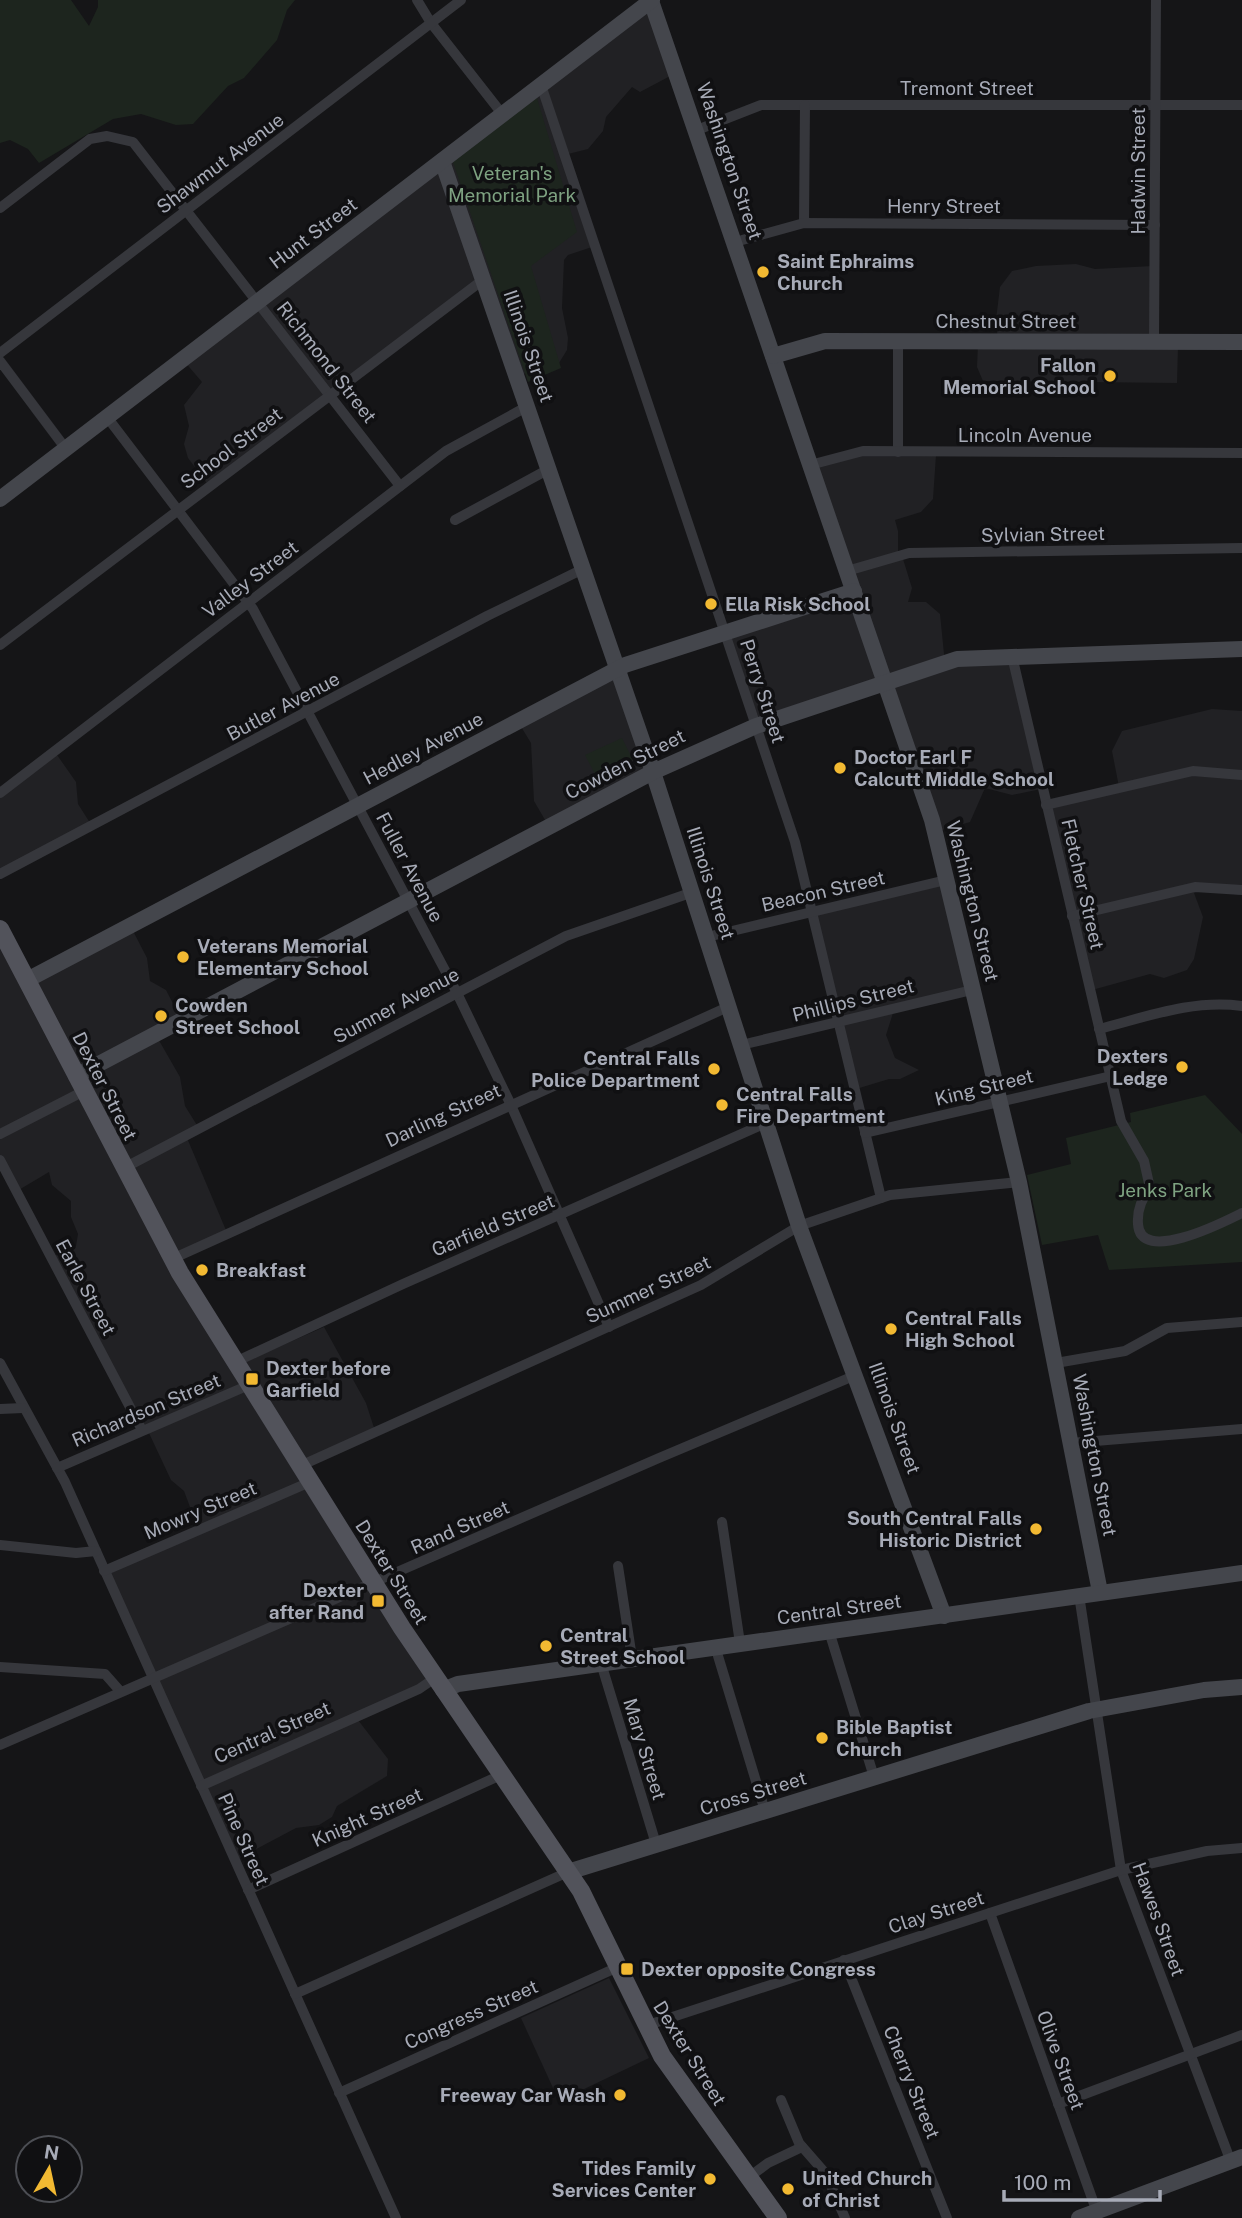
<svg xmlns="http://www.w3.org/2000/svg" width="1242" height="2218" font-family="'Public Sans',sans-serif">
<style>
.built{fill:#212124}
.green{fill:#1d251e}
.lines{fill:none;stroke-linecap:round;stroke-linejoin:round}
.street{stroke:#36373c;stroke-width:10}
.secondary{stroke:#44464c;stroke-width:16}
.primary{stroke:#52535b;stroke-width:18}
.poi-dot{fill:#f2b932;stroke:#101012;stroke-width:2.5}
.labels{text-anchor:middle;stroke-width:7;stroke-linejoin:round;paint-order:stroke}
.street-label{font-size:19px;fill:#a7abb7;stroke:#101012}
.park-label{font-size:19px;fill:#7ea281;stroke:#101012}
.poi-label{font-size:19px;font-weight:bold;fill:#a7abb7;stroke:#101012;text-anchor:start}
</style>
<rect width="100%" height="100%" fill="#151517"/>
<g class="built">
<path d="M647,9L674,74L640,92L632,87L606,117L603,131L588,149L564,155L592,247L568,255L564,260L562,308L568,338L567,350L559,363L517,376L482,283L209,486L188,458L184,444L189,426L184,405L202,382L184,361Z"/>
<path d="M1076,264L1095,269L1153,266V343L1178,347L1177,383L983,381L977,367L978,344L998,342L996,320L1000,287L1012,271L1036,266Z"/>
<path d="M859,455H936L933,499L921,512L895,520L898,531V555L903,559L912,588L908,602H926L940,614L945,664L1009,662L1041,789L1012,795L985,788L970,822L935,832L887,685L762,725L724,637L854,594L812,469Z"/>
<path d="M614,673L650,777L548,825L534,801L531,743L520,725Z"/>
<path d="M1212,709L1242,711V895L1197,890L1194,893L1203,917L1194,959L1187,970L1164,978L1150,974L1092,990L1048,807L1119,787L1112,751L1122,731Z"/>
<path d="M57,755L76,782L78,804L92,826L0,876V787Z"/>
<path d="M946,884L973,993L893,1013L886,1035L895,1058L919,1070L900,1079H889L856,1089L813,914Z"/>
<path d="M132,929L147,958L150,981L166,990L182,1021L157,1037L180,1077L185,1106L200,1130L187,1138L228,1235L175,1260L235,1366L324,1327L366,1403L376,1434L301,1469L433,1683L358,1720L388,1759L387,1776L337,1806L332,1817L319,1825L296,1828L232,1862L105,1576L199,1531L184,1491L171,1480L148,1431L50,1258L76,1246L78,1234L71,1217V1201L52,1185L49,1172L17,1191L0,1164V939L22,981Z"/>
<path d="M609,1978L649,2058L559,2101L521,2018Z"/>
</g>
<g class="green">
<path d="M0,0H71L89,26L98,7V0H295L287,10L277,40L244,78L228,86L193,124L176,125L141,114L113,119L39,163L28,149L10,140L0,143Z"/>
<path d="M537,98L577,232L531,266L561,368L528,382L453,162Z"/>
<path d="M622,738L633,760L597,778L585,755Z"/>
<path d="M1205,1095L1242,1134V1262L1109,1270L1098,1235L1042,1245L1027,1175L1071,1164L1066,1138L1131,1122L1130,1113Z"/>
</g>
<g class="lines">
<g class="street">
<path d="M417,0L431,23L503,115"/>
<path d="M541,85L795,842L881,1198"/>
<path d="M697,130L761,105H1242"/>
<path d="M0,208L90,139L107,136L133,142L400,486"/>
<path d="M804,223L805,105"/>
<path d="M735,242L804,223L1155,225"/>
<path d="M898,341V452"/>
<path d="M1154,342L1156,0"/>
<path d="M0,353L461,0"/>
<path d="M0,361L66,449"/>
<path d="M107,417L253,609L456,991L510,1103L609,1327"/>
<path d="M810,465L863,451L1242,453"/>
<path d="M455,520L549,469"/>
<path d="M847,571L909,553L1242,548"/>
<path d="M0,645L484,279"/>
<path d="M1012,656L1121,1121L1144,1161L1150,1188C1142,1198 1137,1211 1138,1224C1140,1265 1224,1222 1242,1213"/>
<path d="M0,793L446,451L528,406"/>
<path d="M1046,805L1193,771L1242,775"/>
<path d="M0,874L487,616L583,569"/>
<path d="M1072,916L1195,887L1242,890"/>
<path d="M707,937L946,880"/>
<path d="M1099,1029C1146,1017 1193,999 1242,1006"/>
<path d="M741,1045L972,990"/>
<path d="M865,1133L1111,1076"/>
<path d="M0,1134L84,1091"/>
<path d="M0,1160L142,1430"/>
<path d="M124,1168L566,936L693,892"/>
<path d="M172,1259L730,1006"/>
<path d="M235,1362L403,1284L766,1123"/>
<path d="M0,1363L65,1482L396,2218"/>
<path d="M1056,1363L1125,1351L1167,1328L1242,1322"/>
<path d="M0,1409L23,1408"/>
<path d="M1071,1443L1242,1429"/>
<path d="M300,1466L701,1285L799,1226L890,1195L1019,1182"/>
<path d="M57,1468L249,1385"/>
<path d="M722,1522L740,1643"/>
<path d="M0,1545L76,1553L96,1551"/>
<path d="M618,1566L632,1658"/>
<path d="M104,1571L310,1482"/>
<path d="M1079,1595L1121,1870L1231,2162"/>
<path d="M829,1631L874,1777"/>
<path d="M715,1646L765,1811"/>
<path d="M601,1663L656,1844"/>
<path d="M0,1667L105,1674L120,1691"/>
<path d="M0,1745L659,1458L856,1375"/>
<path d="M201,1786L419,1689L435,1678"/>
<path d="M248,1890L501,1775"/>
<path d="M990,1913L1098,2215"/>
<path d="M844,1960L947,2218"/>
<path d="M295,1994L568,1872"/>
<path d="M645,2026L1121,1870L1207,1851L1242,1848"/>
<path d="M339,2093L618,1967"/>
<path d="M781,2100L799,2143L826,2174L845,2218"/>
<path d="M1058,2104L1242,2035"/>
<path d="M749,2177L768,2163L802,2147"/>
</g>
<g class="secondary">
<path d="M651,1L932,820L1019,1182L1100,1592"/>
<path d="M442,161L653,772L799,1226L944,1616"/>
<path d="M773,356L825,341L1242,342"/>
<path d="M0,499L652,0"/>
<path d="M27,980L625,665L854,591"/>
<path d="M76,1076L653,772L756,726L957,659L1242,649"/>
<path d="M443,1690L458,1684L1242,1573"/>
<path d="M568,1872L1089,1711L1204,1690L1242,1687"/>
<path d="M1079,2218L1242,2157"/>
</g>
<path class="primary" d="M0,929L180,1273L402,1628L581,1891L662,2056L778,2218"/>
</g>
<g class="poi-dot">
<circle cx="763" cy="272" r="7"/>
<circle cx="1110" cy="376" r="7"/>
<circle cx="711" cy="604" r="7"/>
<circle cx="840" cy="768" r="7"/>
<circle cx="183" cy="957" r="7"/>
<circle cx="161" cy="1016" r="7"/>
<circle cx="1182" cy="1067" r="7"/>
<circle cx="714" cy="1069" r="7"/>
<circle cx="722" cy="1105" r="7"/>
<circle cx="202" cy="1270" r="7"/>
<circle cx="891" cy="1329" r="7"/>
<rect x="245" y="1372" width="14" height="14" rx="3.5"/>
<circle cx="1036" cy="1529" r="7"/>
<rect x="371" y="1594" width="14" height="14" rx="3.5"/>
<circle cx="546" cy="1646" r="7"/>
<circle cx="822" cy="1738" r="7"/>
<rect x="620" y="1962" width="14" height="14" rx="3.5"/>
<circle cx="620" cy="2095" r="7"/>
<circle cx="710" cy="2179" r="7"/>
<circle cx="788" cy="2189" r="7"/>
</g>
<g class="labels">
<g class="street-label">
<text x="967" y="95">Tremont Street</text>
<text transform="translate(730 161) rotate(71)" y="7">Washington Street</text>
<text transform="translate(220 163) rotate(-37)" y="7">Shawmut Avenue</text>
<text transform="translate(1138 171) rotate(-90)" y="7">Hadwin Street</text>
<text x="944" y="213">Henry Street</text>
<text transform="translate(313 233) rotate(-37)" y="7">Hunt Street</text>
<text x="1006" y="328">Chestnut Street</text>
<text transform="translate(529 346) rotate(71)" y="7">Illinois Street</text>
<text transform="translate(327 362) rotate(52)" y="7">Richmond Street</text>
<text x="1025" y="442">Lincoln Avenue</text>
<text transform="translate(231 448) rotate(-37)" y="7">School Street</text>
<text transform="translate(1043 534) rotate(-1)" y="7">Sylvian Street</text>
<text transform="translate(250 579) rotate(-37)" y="7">Valley Street</text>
<text transform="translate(763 691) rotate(72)" y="7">Perry Street</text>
<text transform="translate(283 706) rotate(-28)" y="7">Butler Avenue</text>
<text transform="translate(423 748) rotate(-28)" y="7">Hedley Avenue</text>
<text transform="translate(625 764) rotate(-27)" y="7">Cowden Street</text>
<text transform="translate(410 867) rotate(62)" y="7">Fuller Avenue</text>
<text transform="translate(711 883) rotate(72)" y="7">Illinois Street</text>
<text transform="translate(1083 884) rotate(77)" y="7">Fletcher Street</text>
<text transform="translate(823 891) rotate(-13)" y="7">Beacon Street</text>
<text transform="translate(973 901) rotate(76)" y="7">Washington Street</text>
<text transform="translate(853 1000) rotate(-14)" y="7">Phillips Street</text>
<text transform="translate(396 1005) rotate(-28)" y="7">Sumner Avenue</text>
<text transform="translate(105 1086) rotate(63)" y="7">Dexter Street</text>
<text transform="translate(984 1087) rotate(-14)" y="7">King Street</text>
<text transform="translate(443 1115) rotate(-25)" y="7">Darling Street</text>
<text transform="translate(493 1225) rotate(-23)" y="7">Garfield Street</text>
<text transform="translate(86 1287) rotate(62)" y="7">Earle Street</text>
<text transform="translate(648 1289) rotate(-25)" y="7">Summer Street</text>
<text transform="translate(146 1410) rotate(-23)" y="7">Richardson Street</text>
<text transform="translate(895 1418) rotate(70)" y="7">Illinois Street</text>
<text transform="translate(1095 1455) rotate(79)" y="7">Washington Street</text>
<text transform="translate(200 1510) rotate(-23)" y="7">Mowry Street</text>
<text transform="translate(460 1527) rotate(-24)" y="7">Rand Street</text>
<text transform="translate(392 1572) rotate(58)" y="7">Dexter Street</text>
<text transform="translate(839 1609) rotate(-8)" y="7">Central Street</text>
<text transform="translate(272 1732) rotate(-24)" y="7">Central Street</text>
<text transform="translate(645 1749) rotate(73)" y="7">Mary Street</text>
<text transform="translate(753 1793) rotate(-17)" y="7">Cross Street</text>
<text transform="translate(367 1817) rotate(-24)" y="7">Knight Street</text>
<text transform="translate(244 1839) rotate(66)" y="7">Pine Street</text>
<text transform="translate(936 1912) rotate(-18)" y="7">Clay Street</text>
<text transform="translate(1159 1919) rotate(70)" y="7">Hawes Street</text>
<text transform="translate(471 2014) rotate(-24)" y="7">Congress Street</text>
<text transform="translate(690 2053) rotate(58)" y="7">Dexter Street</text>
<text transform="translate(1061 2060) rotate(70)" y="7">Olive Street</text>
<text transform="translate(912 2082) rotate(68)" y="7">Cherry Street</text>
</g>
<g class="park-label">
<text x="512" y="180">Veteran's<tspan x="512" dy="22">Memorial Park</tspan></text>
<text x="1165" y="1197">Jenks Park</text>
</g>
<g class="poi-label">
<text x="777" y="268">Saint Ephraims<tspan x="777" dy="22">Church</tspan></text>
<text x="1096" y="372" text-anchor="end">Fallon<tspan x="1096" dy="22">Memorial School</tspan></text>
<text x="725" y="611">Ella Risk School</text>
<text x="854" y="764">Doctor Earl F<tspan x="854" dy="22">Calcutt Middle School</tspan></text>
<text x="197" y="953">Veterans Memorial<tspan x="197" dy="22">Elementary School</tspan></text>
<text x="175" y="1012">Cowden<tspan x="175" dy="22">Street School</tspan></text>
<text x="1168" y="1063" text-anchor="end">Dexters<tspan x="1168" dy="22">Ledge</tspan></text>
<text x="700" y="1065" text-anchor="end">Central Falls<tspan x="700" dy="22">Police Department</tspan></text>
<text x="736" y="1101">Central Falls<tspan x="736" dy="22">Fire Department</tspan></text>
<text x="216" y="1277">Breakfast</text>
<text x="905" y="1325">Central Falls<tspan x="905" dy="22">High School</tspan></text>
<text x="266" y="1375">Dexter before<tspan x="266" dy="22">Garfield</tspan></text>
<text x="1022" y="1525" text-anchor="end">South Central Falls<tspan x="1022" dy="22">Historic District</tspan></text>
<text x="364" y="1597" text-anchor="end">Dexter<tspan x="364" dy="22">after Rand</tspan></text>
<text x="560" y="1642">Central<tspan x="560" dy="22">Street School</tspan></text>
<text x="836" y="1734">Bible Baptist<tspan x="836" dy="22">Church</tspan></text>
<text x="641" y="1976">Dexter opposite Congress</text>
<text x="606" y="2102" text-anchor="end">Freeway Car Wash</text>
<text x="696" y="2175" text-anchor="end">Tides Family<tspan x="696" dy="22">Services Center</tspan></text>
<text x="802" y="2185">United Church<tspan x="802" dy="22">of Christ</tspan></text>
</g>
</g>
<g transform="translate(49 2169) rotate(9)"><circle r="33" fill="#101012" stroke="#4c4e54" stroke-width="2"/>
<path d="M0-5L12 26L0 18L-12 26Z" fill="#f2b932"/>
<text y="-10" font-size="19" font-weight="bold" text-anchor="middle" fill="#a7abb7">N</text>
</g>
<path d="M1004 2190v10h156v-10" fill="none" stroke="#a7abb7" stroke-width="3.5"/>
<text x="1014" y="2190" font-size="21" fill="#a7abb7" stroke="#101012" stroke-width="5" paint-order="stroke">100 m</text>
</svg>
